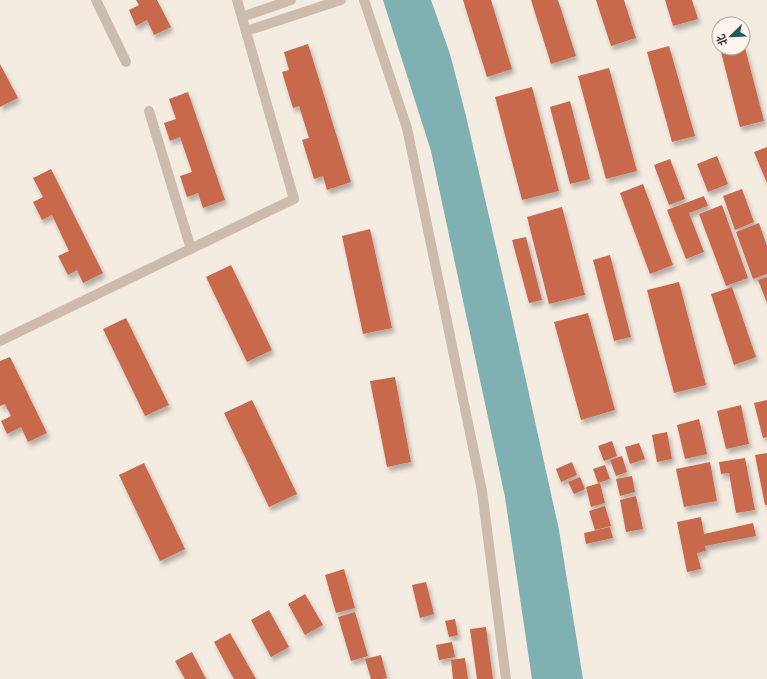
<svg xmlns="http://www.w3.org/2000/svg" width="767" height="679" font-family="Arial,'Noto Sans SC',sans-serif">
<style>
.water{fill:#7fb0b2}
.building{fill:#c8694b;filter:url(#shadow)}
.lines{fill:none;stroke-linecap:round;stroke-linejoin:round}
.minor{stroke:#cdbbac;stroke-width:10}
</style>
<defs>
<filter id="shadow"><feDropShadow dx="2.5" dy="4.5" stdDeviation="2" flood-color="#0004"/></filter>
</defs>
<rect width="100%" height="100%" fill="#f4ebe1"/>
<path class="water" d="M383,0H431L450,54L466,116L510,308L559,530L583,679H532L505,497L431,151Z"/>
<g class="building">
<path d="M136,0H157L171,27L154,35L147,20L136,26L129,10L139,5Z"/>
<path d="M463,0H491L512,69L487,77Z"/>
<path d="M531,0H558L576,56L551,64Z"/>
<path d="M596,0H624L636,38L611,46Z"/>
<path d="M665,0H692L698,19L673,26Z"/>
<path d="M743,40L764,121L740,127L720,48H743Z"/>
<path d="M308,44L351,182L327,190L323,176L314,179L302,140L309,138L299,106L293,108L282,72L289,70L284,52Z"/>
<path d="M669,46L695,136L672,142L647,52Z"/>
<path d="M0,64L18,98L0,107Z"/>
<path d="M609,68L637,171L606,179L578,76Z"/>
<path d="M532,87L559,191L522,200L495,97Z"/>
<path d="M188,92L225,200L203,208L198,193L187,197L180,176L192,172L180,137L170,141L164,123L176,119L169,99Z"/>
<path d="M570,101L590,179L570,184L550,107Z"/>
<path d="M767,147V183L754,152Z"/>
<path d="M717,156L728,184L708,192L697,164Z"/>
<path d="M670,159L685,199L669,205L654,165Z"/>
<path d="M51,169L103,273L83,283L77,270L68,275L58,256L69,251L52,215L42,220L33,202L43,197L33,178Z"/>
<path d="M643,184L673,265L650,274L620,193Z"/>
<path d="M742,189L754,222L735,230L723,196Z"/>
<path d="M704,196L708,206L689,213L704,252L686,259L667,210Z"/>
<path d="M722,205L748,278L726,286L699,214Z"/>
<path d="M562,207L585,295L549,304L527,217Z"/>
<path d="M759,223L767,246V274L753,279L736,232Z"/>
<path d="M370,229L392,328L363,334L342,236Z"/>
<path d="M526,237L542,300L529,303L512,240Z"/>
<path d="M610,255L631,337L614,341L593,260Z"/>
<path d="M231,265L272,350L247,362L206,277Z"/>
<path d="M767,277V303L758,280Z"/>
<path d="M679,282L706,385L674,393L647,290Z"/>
<path d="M732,287L756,357L734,365L711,294Z"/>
<path d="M588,313L615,410L581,420L554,322Z"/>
<path d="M126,318L169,405L145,416L103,329Z"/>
<path d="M10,357L47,433L28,442L21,427L7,434L1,421L11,416L5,404L0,406V361Z"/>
<path d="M395,377L411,462L387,467L370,381Z"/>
<path d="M252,400L297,494L269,507L224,413Z"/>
<path d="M767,400V437L763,438L754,403Z"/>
<path d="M741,405L749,444L726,449L717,411Z"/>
<path d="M699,419L707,454L685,459L677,425Z"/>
<path d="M667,432L672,459L657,462L652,435Z"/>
<path d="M612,441L617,456L604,461L598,446Z"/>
<path d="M639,443L645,459L630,464L625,447Z"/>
<path d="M767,453V505H765L755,455Z"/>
<path d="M622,456L627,472L616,476L610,460Z"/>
<path d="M745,458L755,510L736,513L729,473L721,474L719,462Z"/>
<path d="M572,462L577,475L561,482L556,469Z"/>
<path d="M710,462L717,501L684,507L676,469Z"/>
<path d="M144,463L185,549L160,561L119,475Z"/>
<path d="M605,465L610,479L598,483L593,469Z"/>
<path d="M632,476L635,492L620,496L616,479Z"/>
<path d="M580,477L585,489L574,494L568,482Z"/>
<path d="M600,483L605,503L591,507L586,487Z"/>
<path d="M636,496L643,529L626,532L620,500Z"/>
<path d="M605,506L611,526L595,530L589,511Z"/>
<path d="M701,517L704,534L753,523L756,536L705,546L706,551L697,553L701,569L687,572L677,522Z"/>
<path d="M610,527L613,538L586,544L584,533Z"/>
<path d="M344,569L355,608L336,613L325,575Z"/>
<path d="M426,582L434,614L420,618L412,585Z"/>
<path d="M305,594L323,625L305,635L288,604Z"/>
<path d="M269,610L289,647L271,657L251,620Z"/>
<path d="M355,612L368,656L351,661L338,617Z"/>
<path d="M455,619L458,635L449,637L445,621Z"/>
<path d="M486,627L493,679H477L470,629Z"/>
<path d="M230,633L256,679H234L214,642Z"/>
<path d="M452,642L455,657L439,660L436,645Z"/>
<path d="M192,652L206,679H185L175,661Z"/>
<path d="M381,655L387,678L383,679H371L365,659Z"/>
<path d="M465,658L468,679H453L451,660Z"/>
</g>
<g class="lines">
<g class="minor">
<path d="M96,0L126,62"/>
<path d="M364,0L407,128L482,491L506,679"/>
<path d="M242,17L291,0"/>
<path d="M246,31L341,0"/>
<path d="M149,111L191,249"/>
<path d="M0,341L294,199L237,0"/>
</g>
</g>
<g transform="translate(731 36) rotate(247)"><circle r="19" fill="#fbf5ee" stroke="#aea6a0"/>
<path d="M0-3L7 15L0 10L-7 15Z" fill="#1f5a5e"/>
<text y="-6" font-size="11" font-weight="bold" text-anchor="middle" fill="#3b302b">北</text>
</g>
</svg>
